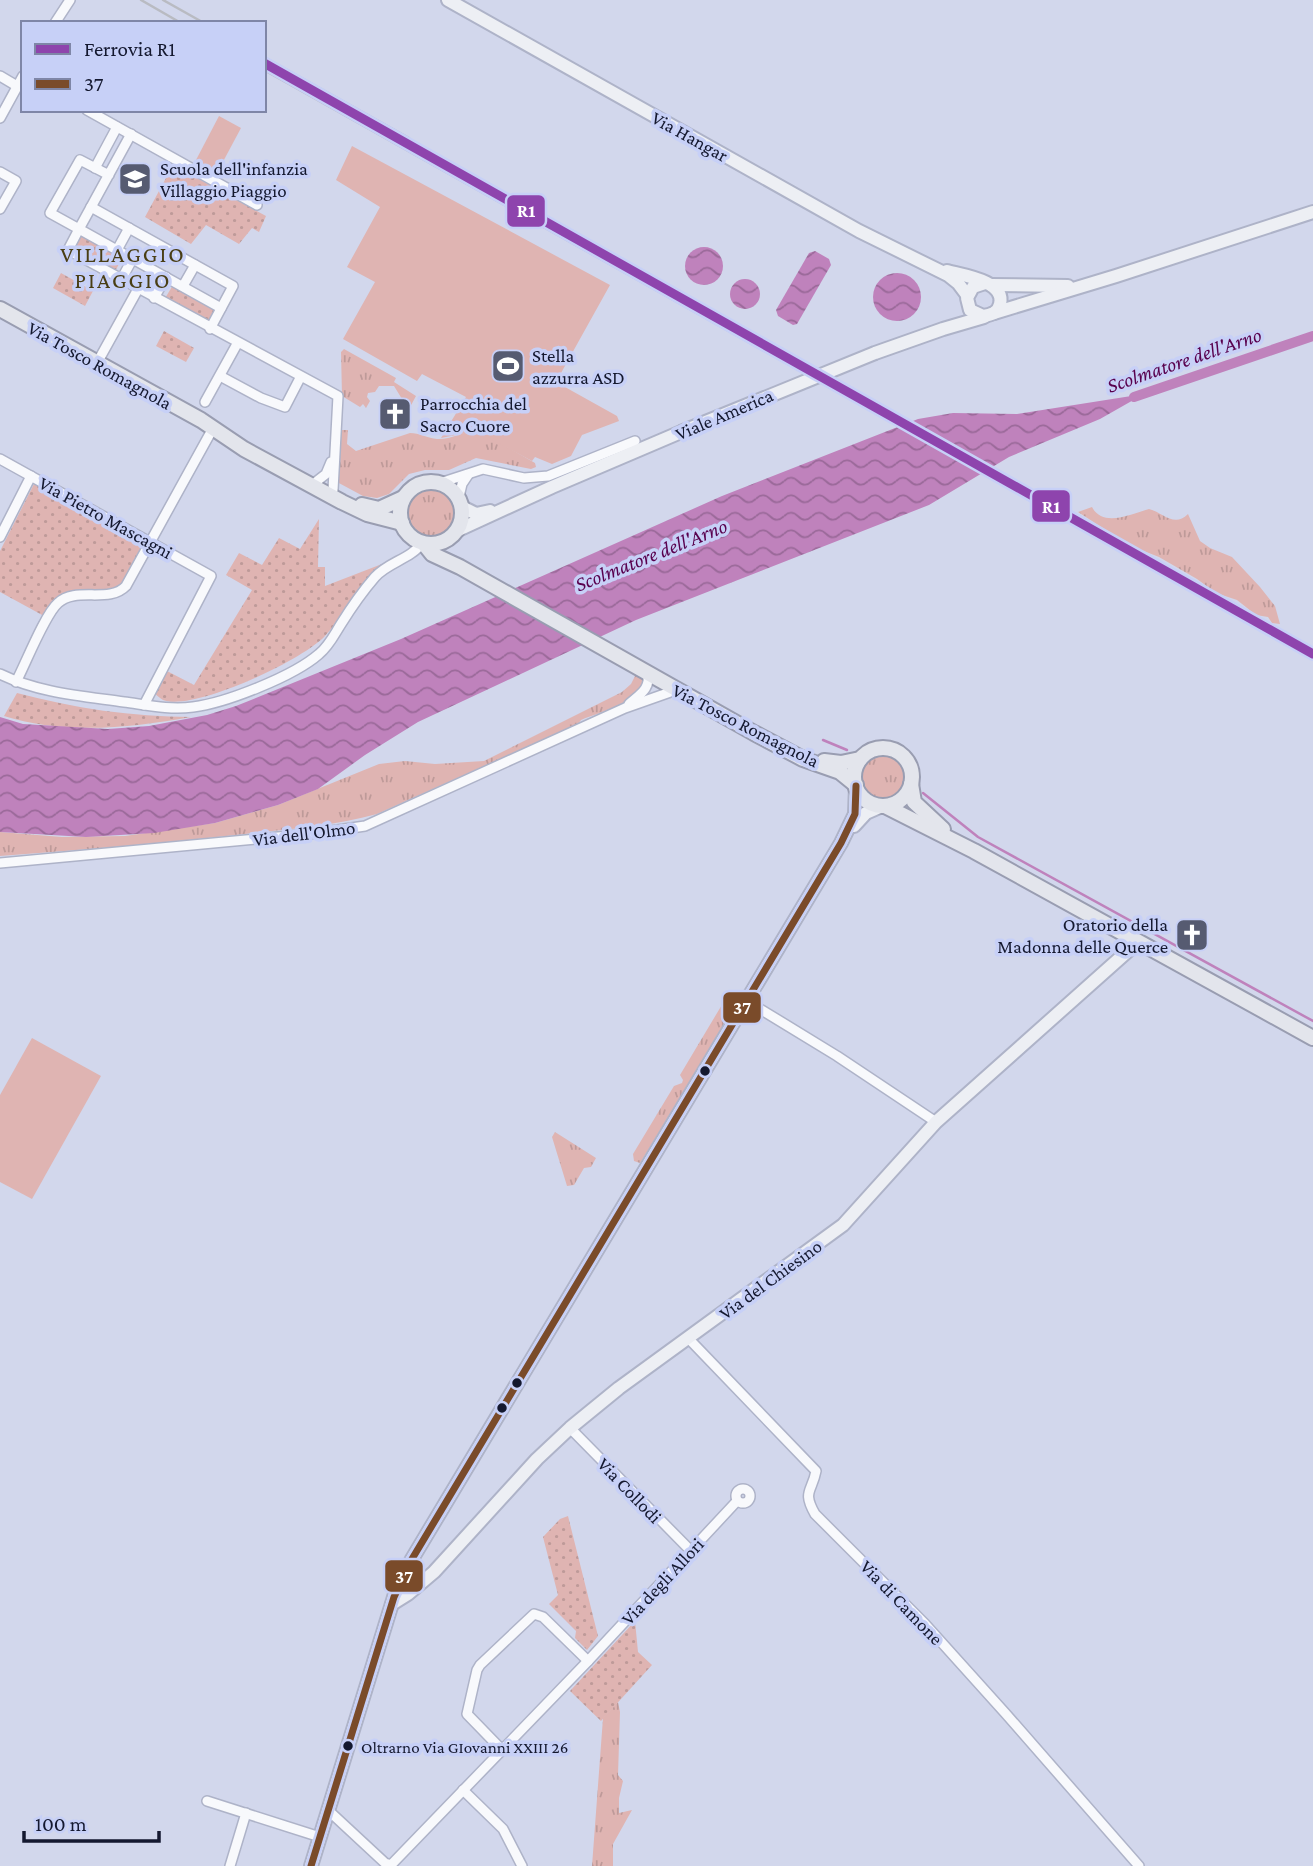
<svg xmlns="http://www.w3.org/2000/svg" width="1313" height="1866" font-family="'Crimson Pro',serif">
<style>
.grass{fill:url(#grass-tufts)}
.park{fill:url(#park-dots)}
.pitch{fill:#dfb4b2}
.water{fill:url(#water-waves)}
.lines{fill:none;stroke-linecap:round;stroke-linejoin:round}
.stream{stroke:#bf82bc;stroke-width:2.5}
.canal{stroke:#bf82bc;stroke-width:10}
.street-casing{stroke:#aeb3c8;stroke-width:12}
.secondary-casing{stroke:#aeb3c8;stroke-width:16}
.primary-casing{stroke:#999db1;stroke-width:18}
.street{stroke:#f8f9fc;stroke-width:9}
.secondary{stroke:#edeff4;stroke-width:12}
.primary{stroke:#e3e5ec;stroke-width:14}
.rail{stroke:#b9bbc2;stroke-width:2.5}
.secondary-bridge-casing{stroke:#aeb3c8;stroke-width:16;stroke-linecap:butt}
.secondary-bridge{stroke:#edeff4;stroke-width:12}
.bus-1-casing{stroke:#c7d0f7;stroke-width:12}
.bus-1{stroke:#7a4b2a;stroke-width:7}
.rail-1-casing{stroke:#c7d0f7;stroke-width:14}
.rail-1{stroke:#8e44ad;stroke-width:9}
.bus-dot{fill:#14182f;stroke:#c7d0f7;stroke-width:2.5}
.labels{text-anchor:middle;stroke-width:7;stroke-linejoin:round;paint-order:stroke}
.bus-label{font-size:17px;fill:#14182f;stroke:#c7d0f7;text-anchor:start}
.street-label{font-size:19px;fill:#14182f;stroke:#c7d0f7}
.poi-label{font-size:19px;fill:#14182f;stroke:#c7d0f7;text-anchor:start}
.water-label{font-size:21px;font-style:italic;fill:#58004e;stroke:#c7d0f7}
.quarter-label{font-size:23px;letter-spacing:2px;fill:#493e15;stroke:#c7d0f7}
.line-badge{stroke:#c7d0f7;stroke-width:2.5}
.badge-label{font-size:19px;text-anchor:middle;font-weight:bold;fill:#fff}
</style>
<defs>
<pattern id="grass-tufts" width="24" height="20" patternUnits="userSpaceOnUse" patternTransform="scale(1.75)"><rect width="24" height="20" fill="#dfb4b2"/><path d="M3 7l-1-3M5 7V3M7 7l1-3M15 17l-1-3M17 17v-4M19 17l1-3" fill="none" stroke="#be9a99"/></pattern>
<pattern id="park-dots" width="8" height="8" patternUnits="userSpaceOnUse" patternTransform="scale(1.75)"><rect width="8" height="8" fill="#dfb4b2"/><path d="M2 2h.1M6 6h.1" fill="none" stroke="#be9a99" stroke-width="1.8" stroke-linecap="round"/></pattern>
<pattern id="water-waves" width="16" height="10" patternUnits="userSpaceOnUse" patternTransform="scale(1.75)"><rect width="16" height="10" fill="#bf82bc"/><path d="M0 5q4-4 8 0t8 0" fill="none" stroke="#9a6999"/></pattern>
</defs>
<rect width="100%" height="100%" fill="#d2d7ec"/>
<g class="grass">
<path d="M344,349L396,378L394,382L416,396L409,409L400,403L402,399L394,386H379L375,392L368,393L367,397L370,401L366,408L363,404L360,407L342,396L341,352Z"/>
<path d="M340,430H348L347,444L356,451L410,433C419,433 428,438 437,439C453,440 466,428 481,432L535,463L536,467L531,469L476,458L449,470H425L409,474L389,494L377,498L363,496L337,482Z"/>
<circle cx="431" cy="513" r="25"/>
<path d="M1092,507C1103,528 1131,514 1149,509C1164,513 1174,528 1188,514L1200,541L1210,548L1232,557L1260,587L1275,606L1280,624L1272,623L1268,617L1256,615L1237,600L1216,593L1197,579L1159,557L1131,546L1078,512Z"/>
<path d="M636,674L642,675L643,684C631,706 602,711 581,720L578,724L377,814C334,826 289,829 245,834C163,843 82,850 0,856V832L62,837L125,836L215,823L278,805L379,764L405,761L435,764L484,761L622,692L631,684Z"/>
<circle cx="883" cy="777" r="24"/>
<path d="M726,998L733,1001L734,1009L642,1160L640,1163L634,1161L633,1154L674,1086L682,1083L683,1080L680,1075Z"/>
<path d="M555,1132L596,1158L591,1167L584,1168L574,1185L567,1186L552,1137Z"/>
<path d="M618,1702L620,1712L618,1775L623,1781L619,1798V1813L632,1810L613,1844V1866H592L603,1718Z"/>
</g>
<g class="park">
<path d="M173,165L266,216L259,232L252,228L239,244L206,225L191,244L145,217Z"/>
<path d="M82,234L123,257L114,273L73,250Z"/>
<path d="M61,273L93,291L85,306L53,288Z"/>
<path d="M173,285L218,309L209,325L164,300Z"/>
<path d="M164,331L194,348L186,362L156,346Z"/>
<path d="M35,482L145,544L121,587L115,590C84,592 61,585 44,616L0,592V551Z"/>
<path d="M319,519L318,567H325V586L382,564C363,588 345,614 325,636C303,660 193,712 163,700C159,698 157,695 154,693L167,671L194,685L252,590L226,575L239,553L262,565L279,538L300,549Z"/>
<path d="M17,693C73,708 133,717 191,717C130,728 65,735 4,716Z"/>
<path d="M568,1516L598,1636L587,1650L575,1638L576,1631L549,1604L558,1595L543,1537L560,1519Z"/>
<path d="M635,1621L638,1652L652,1665L601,1721L570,1691Z"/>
</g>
<g class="pitch">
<path d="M219,116L241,128L218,171L196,160Z"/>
<path d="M352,146L610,285L556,382L617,416L619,421L582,435L571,456L552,464L535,457L532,461L476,431L441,438L466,397L422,374L417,381L343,339L375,282L347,267L380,207L336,180Z"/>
<path d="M32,1038L101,1076L32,1199L0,1182V1095Z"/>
</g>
<g class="water">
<circle cx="704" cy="266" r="19"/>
<path d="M815,251L829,259L831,265L797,324L793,325L778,316L776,310L809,253Z"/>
<circle cx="897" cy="297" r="24"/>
<circle cx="745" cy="294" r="15"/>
<path d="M1144,394L1100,419L1009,457L929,505L636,620L418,722L365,755L318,789L278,805L215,823L154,833L86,837L0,832V717L23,724L108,729L149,726L207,715L236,706L401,639L722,496L918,419L953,413L1017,414Z"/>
</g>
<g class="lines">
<g class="stream">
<path d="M823,740L847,750"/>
<path d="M923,793L978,837L1313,1021"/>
</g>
<path class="canal" d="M1134,397L1313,336"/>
<defs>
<g id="street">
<path d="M55,23L70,0"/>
<path d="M0,76L17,86"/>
<path d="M87,110L257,205"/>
<path d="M0,118L23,76"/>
<path d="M95,168L117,127"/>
<path d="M0,172L16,181L0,209"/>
<path d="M109,175L80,160L50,213L79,229L131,134"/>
<path d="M91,207L233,286L210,329"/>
<path d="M117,250L129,228"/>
<path d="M121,280L133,258"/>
<path d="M183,286L195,265"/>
<path d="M154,298L166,277"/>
<path d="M221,308L79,229L68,250L338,396L333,490"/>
<path d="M97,363L138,289"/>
<path d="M220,376L261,398L285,407L300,378"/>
<path d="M205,402L237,344"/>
<path d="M0,459L211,576L144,705"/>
<path d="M317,481L326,474L331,462"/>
<path d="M440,483L483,469L524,478L548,476L635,441"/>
<path d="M459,497L462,484L468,475"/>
<path d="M0,537L31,476"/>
<path d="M0,674C39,693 82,696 124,702C147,705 169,710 193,707C226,703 294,676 319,654C329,646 334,635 341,624C351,608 362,592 375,577C388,562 411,559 422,543"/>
<path d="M16,682C25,665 45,614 58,603C76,586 109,604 126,586L212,430"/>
<path d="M629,704C639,695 652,688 647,673"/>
<path d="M0,863L310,834L365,826L625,708L676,690"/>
<path d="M747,1001L837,1056L936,1122"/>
<path d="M688,1338L816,1471C812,1492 802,1491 815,1514L925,1624L1006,1714L1139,1866"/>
<path d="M570,1428L690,1550"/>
<circle cx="743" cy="1496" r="7"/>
<path d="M502,1750L467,1714L477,1670L480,1665L534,1614L543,1617L588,1661"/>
<path d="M463,1790L503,1829L522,1866"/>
<path d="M207,1801L320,1837"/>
<path d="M329,1811L385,1863L391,1865L588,1661L737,1501"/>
<path d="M230,1866L246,1813"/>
</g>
<g id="secondary">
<path d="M448,0L859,231L948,275L958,283L967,295"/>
<path d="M947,271C962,275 1006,281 1000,304C998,313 991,315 983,316L970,310L967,298L973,287L985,283"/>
<path d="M991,285L1068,286"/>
<path d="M994,313L1116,276L1313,212"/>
<path d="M875,353L943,329L984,317"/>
<path d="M462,507L476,514L490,511"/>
<path d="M456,531L552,487L681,432"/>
<path d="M854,826L866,813L882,806"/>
<path d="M392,1604L408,1594L434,1572L537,1459L570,1428L619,1388L843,1225L936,1122L1138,942"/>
<path d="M311,1866L394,1597L412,1559L841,843L855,814L856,786"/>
</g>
<g id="primary">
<path d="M0,309L201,420L244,449L342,502L367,514L402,523"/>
<circle cx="431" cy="513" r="31"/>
<path d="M362,505L379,509L403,498"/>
<path d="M424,544L432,554L460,567L754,733L803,759L840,772L856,785"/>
<circle cx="883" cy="777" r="29"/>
<path d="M824,761L841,763L860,759"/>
<path d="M911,784L914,802L943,829"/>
<path d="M885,806L974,851L1313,1038"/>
</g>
</defs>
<use href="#street" class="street-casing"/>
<use href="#secondary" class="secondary-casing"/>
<use href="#primary" class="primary-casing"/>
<use href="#street" class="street"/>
<use href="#secondary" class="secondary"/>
<use href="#primary" class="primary"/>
<g class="rail">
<path d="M141,0L181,23"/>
<path d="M163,0L204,23"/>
<path d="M264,57L409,138"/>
<path d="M264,70L1313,659"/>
</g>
<defs>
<path id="secondary-bridge" d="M681,432L875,353"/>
</defs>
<use href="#secondary-bridge" class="secondary-bridge-casing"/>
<use href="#secondary-bridge" class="secondary-bridge"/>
<defs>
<path id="bus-1" d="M311,1866L394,1597L412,1559L841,843L855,814L856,786"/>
</defs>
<use href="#bus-1" class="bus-1-casing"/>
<use href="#bus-1" class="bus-1"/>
<defs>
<path id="rail-1" d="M264,63L1313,654"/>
</defs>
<use href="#rail-1" class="rail-1-casing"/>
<use href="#rail-1" class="rail-1"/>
</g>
<defs>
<symbol id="school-square" viewBox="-11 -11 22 22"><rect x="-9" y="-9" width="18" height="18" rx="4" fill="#565b71" stroke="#c7d0f7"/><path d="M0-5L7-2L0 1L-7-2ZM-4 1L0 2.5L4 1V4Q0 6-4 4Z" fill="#fff"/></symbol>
<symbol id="stadium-square" viewBox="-11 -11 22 22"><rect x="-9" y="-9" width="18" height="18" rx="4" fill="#565b71" stroke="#c7d0f7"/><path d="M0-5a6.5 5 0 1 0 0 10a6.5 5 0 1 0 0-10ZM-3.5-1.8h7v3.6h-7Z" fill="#fff"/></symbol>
<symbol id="church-square" viewBox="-11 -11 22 22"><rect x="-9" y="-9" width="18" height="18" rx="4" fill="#565b71" stroke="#c7d0f7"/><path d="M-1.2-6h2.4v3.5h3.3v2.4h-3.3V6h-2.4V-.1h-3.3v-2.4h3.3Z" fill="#fff"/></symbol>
</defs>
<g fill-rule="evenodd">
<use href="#school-square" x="116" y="160" width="38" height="38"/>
<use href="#stadium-square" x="489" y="347" width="38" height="38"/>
<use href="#church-square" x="376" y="395" width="38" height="38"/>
<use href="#church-square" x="1173" y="916" width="38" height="38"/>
</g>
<g class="bus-dot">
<circle cx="705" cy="1071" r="6"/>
<circle cx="517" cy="1383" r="6"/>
<circle cx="502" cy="1408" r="6"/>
<circle cx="348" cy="1746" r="6"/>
</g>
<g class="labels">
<g class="bus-label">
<text x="361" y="1753">Oltrarno Via GIovanni XXIII 26</text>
</g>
<g class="street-label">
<text transform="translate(690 136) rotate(29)" y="7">Via Hangar</text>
<text transform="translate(100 365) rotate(29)" y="7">Via Tosco Romagnola</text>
<text transform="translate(724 414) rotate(-23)" y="7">Viale America</text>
<text transform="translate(106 517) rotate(29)" y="7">Via Pietro Mascagni</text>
<text transform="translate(746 725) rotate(27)" y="7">Via Tosco Romagnola</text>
<text transform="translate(304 833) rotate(-7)" y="7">Via dell'Olmo</text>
<text transform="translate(770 1279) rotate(-36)" y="7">Via del Chiesino</text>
<text transform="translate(630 1490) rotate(46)" y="7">Via Collodi</text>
<text transform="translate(662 1581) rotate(-47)" y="7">Via degli Allori</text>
<text transform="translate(902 1602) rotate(46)" y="7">Via di Camone</text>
</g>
<g class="poi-label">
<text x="160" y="175">Scuola dell'infanzia<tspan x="160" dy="22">Villaggio Piaggio</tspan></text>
<text x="532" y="362">Stella<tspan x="532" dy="22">azzurra ASD</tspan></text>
<text x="420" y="410">Parrocchia del<tspan x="420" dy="22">Sacro Cuore</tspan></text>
<text x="1168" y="931" text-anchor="end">Oratorio della<tspan x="1168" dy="22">Madonna delle Querce</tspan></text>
</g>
<g class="water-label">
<text transform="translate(1184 360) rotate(-19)" y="7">Scolmatore dell'Arno</text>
<text transform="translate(651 555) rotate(-22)" y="7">Scolmatore dell'Arno</text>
</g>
<g class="quarter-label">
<text x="123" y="262">VILLAGGIO<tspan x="123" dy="26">PIAGGIO</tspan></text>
</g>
</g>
<g class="line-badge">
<rect x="506" y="194" width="40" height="34" rx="7" fill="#8e44ad"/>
<rect x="1031" y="489" width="40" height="34" rx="7" fill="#8e44ad"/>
<rect x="722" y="991" width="40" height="33" rx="7" fill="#7a4b2a"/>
<rect x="384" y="1559" width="40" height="34" rx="7" fill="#7a4b2a"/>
</g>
<g class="badge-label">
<text x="526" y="217">R1</text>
<text x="1051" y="513">R1</text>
<text x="742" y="1014">37</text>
<text x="404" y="1583">37</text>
</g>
<rect x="21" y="21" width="245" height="91" fill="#c7d0f7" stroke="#7f86a7" stroke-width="2"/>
<rect x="35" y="44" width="35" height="10" fill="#8e44ad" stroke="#7f86a7" stroke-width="2"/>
<text x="84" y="56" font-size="21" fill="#14182f">Ferrovia R1</text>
<rect x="35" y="79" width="35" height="10" fill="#7a4b2a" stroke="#7f86a7" stroke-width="2"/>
<text x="84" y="91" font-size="21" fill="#14182f">37</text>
<path d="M24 1831v10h135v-10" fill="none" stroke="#14182f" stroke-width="3.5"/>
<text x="35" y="1831" font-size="21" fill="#14182f" stroke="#c7d0f7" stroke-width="5" paint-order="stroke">100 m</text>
</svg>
